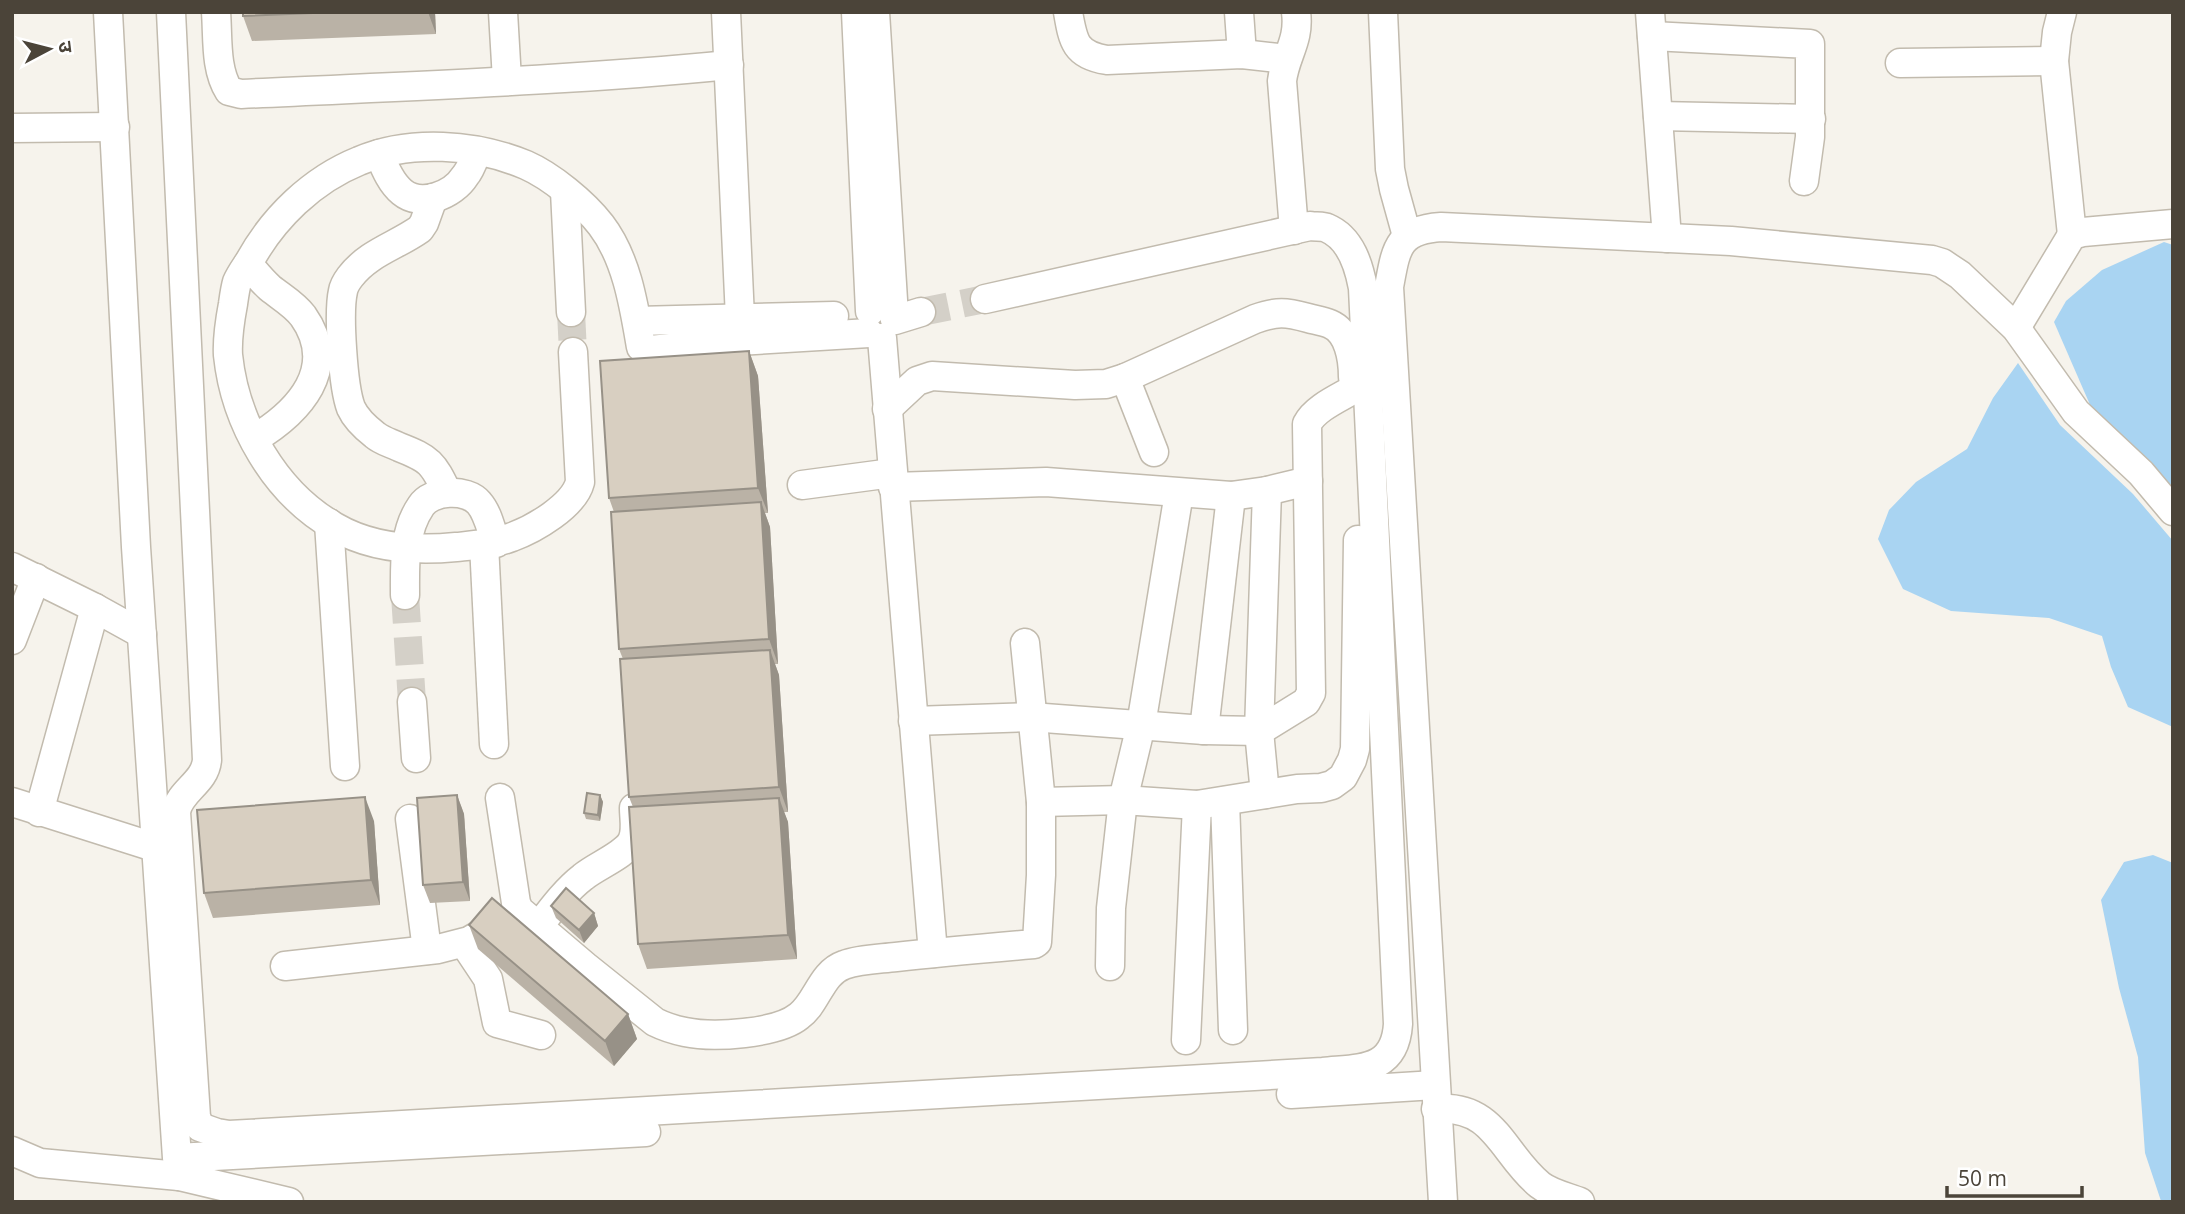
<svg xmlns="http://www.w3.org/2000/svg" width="2185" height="1214" font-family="'Open Sans','Noto Sans Devanagari',sans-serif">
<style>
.water{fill:#a9d4f2}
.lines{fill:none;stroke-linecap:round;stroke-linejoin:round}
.minor-tunnel{stroke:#d4d0c8;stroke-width:28;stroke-dasharray:28 14;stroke-linecap:butt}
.minor-casing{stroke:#c2bbae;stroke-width:31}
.minor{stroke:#fff;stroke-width:28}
.wall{fill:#bab2a6}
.shaded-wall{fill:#979187}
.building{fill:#d8cfc1;stroke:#979187;stroke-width:2}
</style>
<rect width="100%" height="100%" fill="#f6f3ec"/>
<g class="water">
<path d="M2164,242L2173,245V494L2094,414L2054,322L2066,301L2102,270Z"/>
<path d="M2018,363L2060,425L2133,494L2173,541V727L2128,707L2111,667L2102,636L2049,618L1951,611L1903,589L1878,539L1889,510L1916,482L1967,449L1993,398Z"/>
<path d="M2153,855L2173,863V1202L2161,1201L2145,1153L2138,1057L2119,988L2101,900L2124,862Z"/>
</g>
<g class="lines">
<g class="minor-tunnel">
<path d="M571,312L573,352"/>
<path d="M921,312L985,299"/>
<path d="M405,595L412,702"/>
</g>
<defs>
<g id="minor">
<path d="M108,12L136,547L177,1158L646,1132"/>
<path d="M171,12L207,760C205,783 179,791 176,812L196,1117L200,1127L217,1133L229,1135L1323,1072C1360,1068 1395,1072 1398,1024L1363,288C1359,266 1351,238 1327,228C1323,226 1315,227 1310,226L985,299"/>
<path d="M216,12C218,38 215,69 229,91L241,94C404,86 567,81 729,65"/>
<path d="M503,12L507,80"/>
<path d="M726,12L741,340"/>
<path d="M856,12L870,311"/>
<path d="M875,12L894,316"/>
<path d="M1068,12C1073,41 1075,55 1107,60L1242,54L1287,59"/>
<path d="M1239,12L1242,54"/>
<path d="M1383,12L1390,169L1394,189L1407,236"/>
<path d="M1650,12L1667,238"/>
<path d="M2062,12L2057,32L2054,61L2072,235"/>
<path d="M1652,36L1810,44V137L1804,181"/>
<path d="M1900,63L2054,61"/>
<path d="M1658,116L1811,119"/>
<path d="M12,128L115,127"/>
<path d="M379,154C385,168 391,183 402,192C421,208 453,195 465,176C471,169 474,159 477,151"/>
<path d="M565,191L571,312"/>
<path d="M433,198L424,223L420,229C396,246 368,253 350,277C347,281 344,285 343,291C338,313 343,387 351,408C356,419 366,428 375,435C382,441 391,443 399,447C430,459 433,463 447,492"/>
<path d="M1294,230L1282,81C1285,55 1300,41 1296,12"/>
<path d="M248,264C255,272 262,281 270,288C281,297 294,304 303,316C340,368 299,412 254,439"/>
<path d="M895,320L921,312"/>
<path d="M637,321L834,316"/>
<path d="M2016,328L2072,235L2083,232L2173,224"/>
<path d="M882,338L933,953"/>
<path d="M573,352L580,482C574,506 534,529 512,537C494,544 476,545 456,547C416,551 371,548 335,527C275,493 235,423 228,355C227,338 230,320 233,304C234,297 235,289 237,282C240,275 245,268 249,262C273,218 312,180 359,161C410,139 476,144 526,165C551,176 584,203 601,225C627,259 634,306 641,347L651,350L738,341L869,333"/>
<path d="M1125,378L1154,452"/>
<path d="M887,409L917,381L932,376L1075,385L1106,384L1125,378L1255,319C1277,311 1286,312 1308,318C1315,320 1323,321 1330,324C1349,332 1353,359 1353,377"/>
<path d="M802,485L892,473"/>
<path d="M893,487L1046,482L1231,496L1267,491L1308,481"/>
<path d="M329,523L345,766"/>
<path d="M484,544L494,744"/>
<path d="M12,567L95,608L142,634"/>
<path d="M405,595C405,565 403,532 421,506C431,490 467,488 479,503C488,513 491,530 496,543"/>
<path d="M12,640L36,578"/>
<path d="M412,702L416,758"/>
<path d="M913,721L1031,717L1204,730L1259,731L1306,702L1311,693L1307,424C1315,408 1339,398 1354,389"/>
<path d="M1204,730L1231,496"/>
<path d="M1265,794L1259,731L1267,491"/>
<path d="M500,798L516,903L519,910L585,966L655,1022C665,1027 675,1030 685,1032C713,1038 777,1034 799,1016C817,1003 821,973 844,965C860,959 879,959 896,957C942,952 988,948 1034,944L1037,942L1041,875V802L1025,643"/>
<path d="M1225,801L1233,1030"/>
<path d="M12,802L157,848"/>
<path d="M1041,802L1123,800L1197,805L1297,789L1321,788L1332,785L1343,777L1352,760L1355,749L1358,540"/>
<path d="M39,812L95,608"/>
<path d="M410,819L427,950"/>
<path d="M539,926C552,909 566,890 583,877C596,866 625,855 632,841C637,831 634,819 634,808"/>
<path d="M464,943L488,979L497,1023L541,1035"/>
<path d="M285,966L438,949L469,941L505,920"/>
<path d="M1110,966L1111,908L1123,800L1141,725L1179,493"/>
<path d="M1186,1040L1197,805"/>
<path d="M1291,1094L1435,1085"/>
<path d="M1436,1109C1495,1104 1502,1154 1540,1185C1550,1193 1567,1197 1580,1202"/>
<path d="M12,1151L40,1163L179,1176"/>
<path d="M178,1159L179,1176L289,1202"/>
<path d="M1443,1202L1389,287C1396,249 1397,230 1441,227L1731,241L1932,260L1942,263L1960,275L2016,328L2076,412L2141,473L2173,511"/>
</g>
</defs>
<use href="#minor" class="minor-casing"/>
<use href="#minor" class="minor"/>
</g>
<g class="wall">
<path d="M243,12H435L436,34L252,41L243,16Z"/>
<path d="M749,351L758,376L768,513H765L770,527L778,664H775L779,675L788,812H784L788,822L797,959L647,969L638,944L633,807L629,797L623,659L619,649L614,512L609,498Z"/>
<path d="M457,795L464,814L470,901L430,903L423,885Z"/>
<path d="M600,795L603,802L600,821L586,819L584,813Z"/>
<path d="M374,821L380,905L213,918L204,893Z"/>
<path d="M551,906L594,913L598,926L584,943L556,918Z"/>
<path d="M469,925L628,1014L637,1039L614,1066L478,949Z"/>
</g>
<g class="shaded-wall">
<path d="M428,12H435L436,34Z"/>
<path d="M749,351L758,376L768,513L758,488Z"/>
<path d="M761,502L770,527L778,664L769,639Z"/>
<path d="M770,650L779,675L788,812L779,787Z"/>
<path d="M457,795L464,814L470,901L463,882Z"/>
<path d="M600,795L603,802L600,821L598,815Z"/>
<path d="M365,797L374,821L380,905L371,880Z"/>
<path d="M779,798L788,822L797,959L788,935Z"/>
<path d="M594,913L598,926L584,943L579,930Z"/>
<path d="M628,1014L637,1039L614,1066L605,1041Z"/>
</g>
<g class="building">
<path d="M243,12H336L243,16Z"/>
<path d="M749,351L758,488L609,498L600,361Z"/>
<path d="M761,502L769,639L619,649L611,512Z"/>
<path d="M770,650L779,787L629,797L620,659Z"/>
<path d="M587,793L600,795L598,815L584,813Z"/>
<path d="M457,795L463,882L423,885L417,798Z"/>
<path d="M365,797L371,880L204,893L197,810Z"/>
<path d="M779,798L788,935L638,944L629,807Z"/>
<path d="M566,888L594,913L579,930L551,906Z"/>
<path d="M492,898L628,1014L605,1041L469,925Z"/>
</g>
<rect width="2185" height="1214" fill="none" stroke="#4b4439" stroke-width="28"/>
<g transform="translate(49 49) rotate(83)" stroke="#ffffff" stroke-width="5" paint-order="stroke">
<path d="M0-5L12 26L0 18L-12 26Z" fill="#4b4439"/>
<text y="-10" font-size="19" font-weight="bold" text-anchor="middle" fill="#4b4439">उ</text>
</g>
<path d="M1947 1186v10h135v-10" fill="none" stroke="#4b4439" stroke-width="3.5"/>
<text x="1958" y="1186" font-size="21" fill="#4b4439" stroke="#ffffff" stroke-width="5" paint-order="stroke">50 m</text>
</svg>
